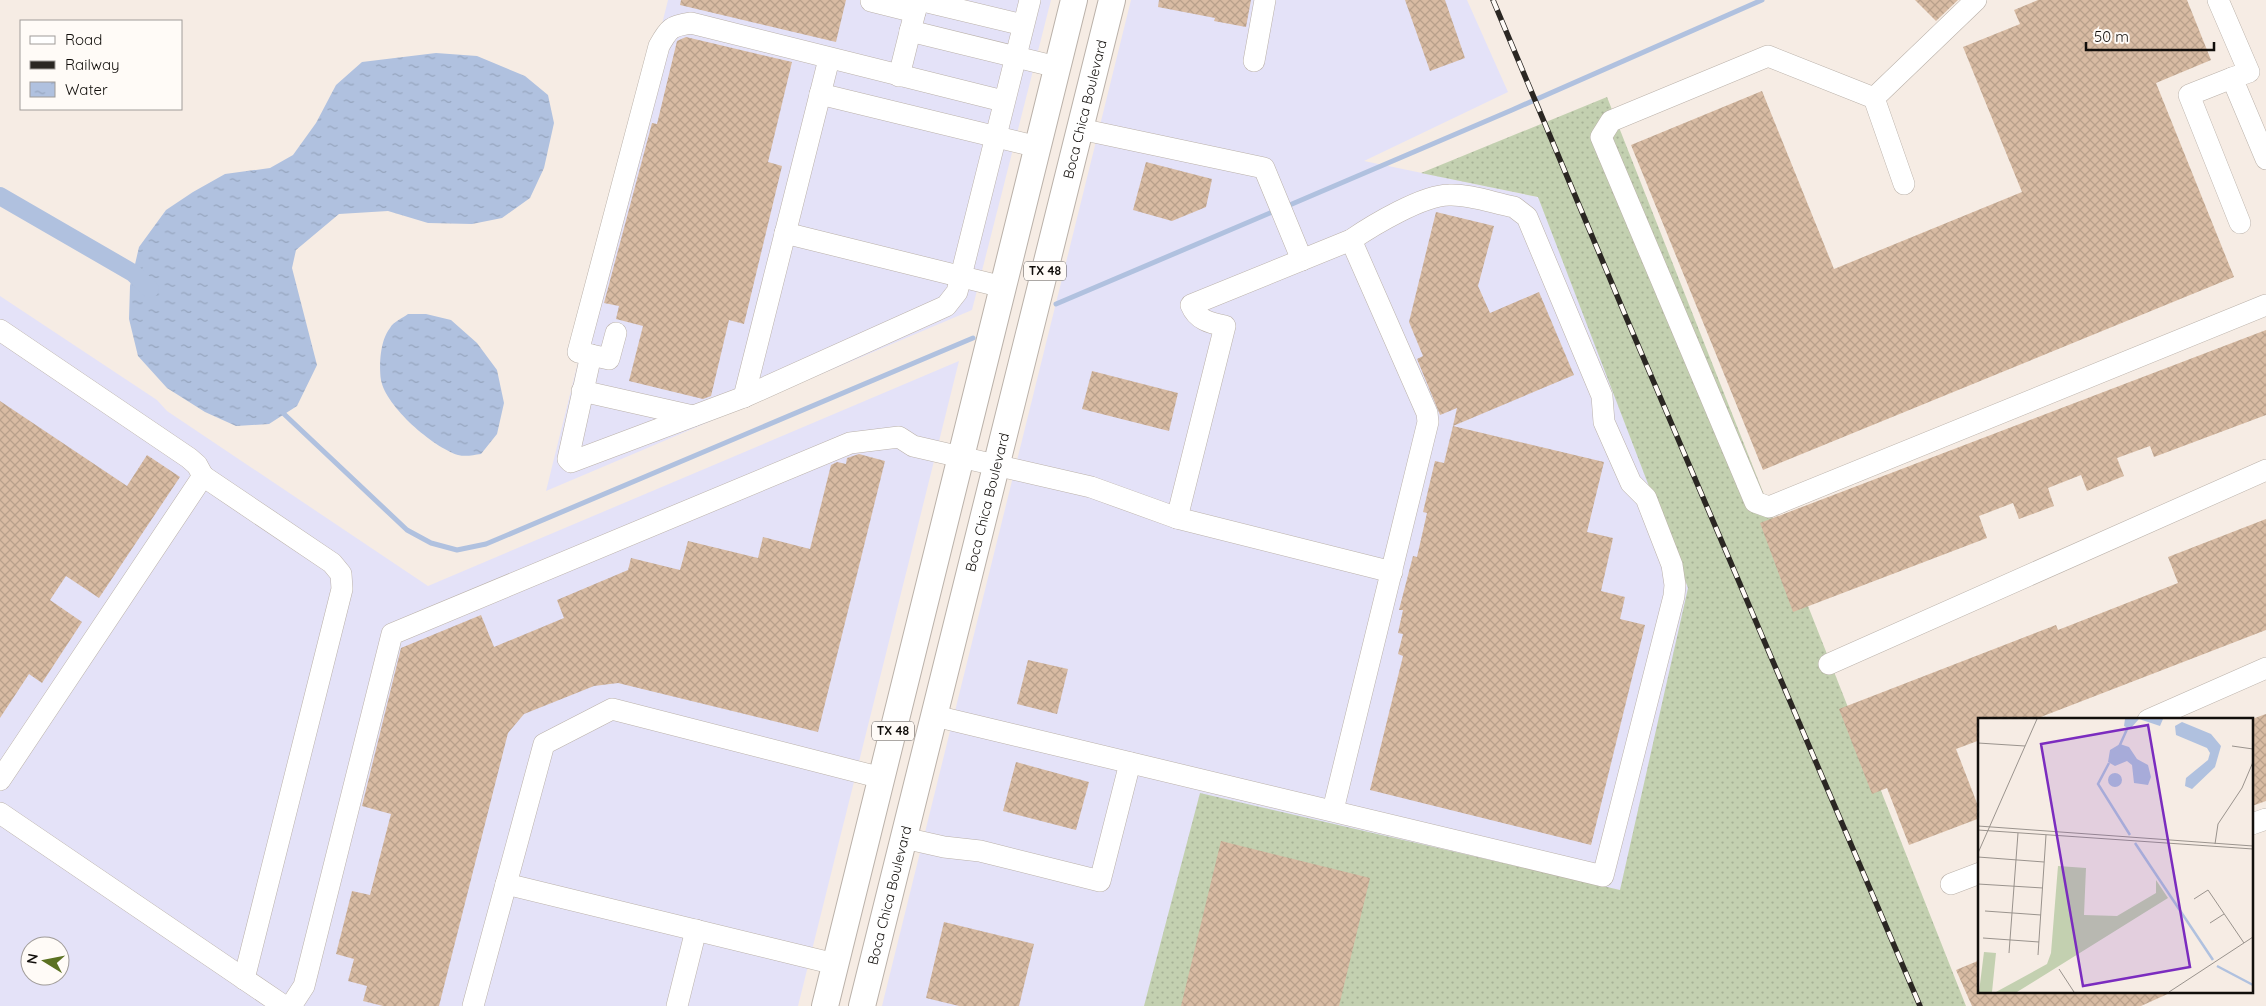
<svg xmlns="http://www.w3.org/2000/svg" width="2266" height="1006" font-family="Quicksand,sans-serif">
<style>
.commercial{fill:#e4e2f8;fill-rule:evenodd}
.grass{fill:url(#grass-dots)}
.water{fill:url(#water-ripples)}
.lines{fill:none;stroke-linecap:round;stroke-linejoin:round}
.stream{stroke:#b0c1df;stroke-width:5}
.canal{stroke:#b0c1df;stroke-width:18}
.building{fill:url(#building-cross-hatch)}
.minor-casing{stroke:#bab1a9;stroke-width:22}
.major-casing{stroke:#bab1a9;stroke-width:28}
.minor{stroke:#fff;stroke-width:21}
.major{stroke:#fff;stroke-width:26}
.rail-casing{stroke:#2b2723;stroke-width:5.5}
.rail{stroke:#fffbf7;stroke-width:4;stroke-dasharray:11;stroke-linecap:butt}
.labels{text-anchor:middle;stroke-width:4;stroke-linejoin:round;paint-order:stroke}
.shield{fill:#fffbf7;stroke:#585552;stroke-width:1}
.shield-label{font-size:12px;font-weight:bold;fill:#110e0b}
.street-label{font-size:14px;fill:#110e0b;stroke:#fffbf7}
.inset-river{fill:none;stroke:#b0c1df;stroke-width:2.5}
.inset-road{fill:none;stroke:#9a938d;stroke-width:1}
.view{fill:#7b2cbf;fill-opacity:0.15;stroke:#7b2cbf;stroke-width:2.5}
.inset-edge{fill:none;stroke:#110e0b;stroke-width:2.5}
</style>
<defs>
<pattern id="grass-dots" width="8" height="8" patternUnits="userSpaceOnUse" patternTransform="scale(1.25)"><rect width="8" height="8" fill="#c3d0b0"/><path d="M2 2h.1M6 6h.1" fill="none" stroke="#a6b196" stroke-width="1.8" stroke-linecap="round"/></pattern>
<pattern id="water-ripples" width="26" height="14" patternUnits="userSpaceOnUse" patternTransform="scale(1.25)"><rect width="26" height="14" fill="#b0c1df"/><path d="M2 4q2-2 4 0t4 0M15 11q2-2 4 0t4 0" fill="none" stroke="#96a5be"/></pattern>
<pattern id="building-cross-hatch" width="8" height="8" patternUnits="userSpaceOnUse" patternTransform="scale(1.25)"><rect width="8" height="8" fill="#d8bba3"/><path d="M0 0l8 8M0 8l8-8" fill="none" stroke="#b8a08b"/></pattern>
</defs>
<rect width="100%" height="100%" fill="#f6ece4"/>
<g class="commercial">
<path d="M668,0H1051L972,310L546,491Z"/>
<path d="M1131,0H1467L1508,92L1364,161L1538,197L1704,589L1632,893L1324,823L1144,1006H882Z"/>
<path d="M0,296L157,400L167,411L428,586L959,361L798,1006H0ZM30,946H60V976H30Z"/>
</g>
<path class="grass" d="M1607,97L1966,1006H1144L1200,793L1620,890L1688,588L1538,197L1421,173Z"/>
<g class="water">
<path d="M436,53L477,56L525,76L548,95L554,123L544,168L530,198L502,218L472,224L428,223L388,211L339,214L296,250L292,268L317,365L297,406L269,424L236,426L205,412L167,388L138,356L129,319L130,286L139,247L166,210L193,192L225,174L270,168L293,155L316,123L336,85L362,62Z"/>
<path d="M408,314H426L451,320L477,343L497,370L504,403L497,434L481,454C473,455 466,457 458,455C433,447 386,407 381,380C379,364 380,341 390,328C393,322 403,318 408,314Z"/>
</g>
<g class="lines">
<g class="stream">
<path d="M1285,207L1512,110L1762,0"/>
<path d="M1056,304L1277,210"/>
<path d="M284,414L407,530L431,543L457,550L486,544L973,338"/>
</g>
<path class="canal" d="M0,196L133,273L150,289"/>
</g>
<g class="building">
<path d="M681,0H846L836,42L680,5Z"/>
<path d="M1159,0H1251L1246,27L1214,21L1215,18L1158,7Z"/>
<path d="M1405,0H1445L1465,58L1430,71Z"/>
<path d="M1915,0H1958L1936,21Z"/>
<path d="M2038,0H2187L2211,60L2156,83L2234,277L1763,470L1631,145L1762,91L1834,269L2022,192L1963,47L2020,24L2014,10Z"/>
<path d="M686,37L792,62L768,162L782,166L744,324L729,320L711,396L703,399L629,381L643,326L616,319L619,306L604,303L652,123L657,124L677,41Z"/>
<path d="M1146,162L1212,179L1206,207L1172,221L1133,210Z"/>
<path d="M1436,212L1494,226L1478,286L1490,313L1539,292L1574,375L1453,426L1457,408L1440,415L1417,359L1423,356L1409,322Z"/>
<path d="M2266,330V415L2154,457L2150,446L2117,458L2124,476L2087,491L2081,475L2048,488L2054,506L2019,519L2013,503L1979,516L1987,538L1793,612L1760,523Z"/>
<path d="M1092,371L1178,393L1169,431L1082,409Z"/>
<path d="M0,401L127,486L147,455L180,477L99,598L66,576L50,600L82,622L42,683L29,674L0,718Z"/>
<path d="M1453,426L1604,462L1587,532L1613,538L1601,591L1625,597L1620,619L1645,625L1591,845L1370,790L1403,656L1398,654L1403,634L1398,633L1403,610H1399L1413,556L1417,557L1427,513L1423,512L1435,461L1444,463Z"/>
<path d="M859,454L885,461L818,732L618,683L594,686L524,714L508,733L439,1006H383L363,1001L367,986L348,981L354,959L336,954L352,891L370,895L391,814L362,806L401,648L481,615L494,647L564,618L557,600L628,570L631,558L680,570L688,541L758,558L763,537L810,549L831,465L837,462L846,464L847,458Z"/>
<path d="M2266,519V630L2033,720H1980V740L1956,749L1980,811V818L1909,845L1887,788L1872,794L1839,709L2056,625L2058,630L2178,583L2168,557Z"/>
<path d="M1028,660L1068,669L1057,714L1017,704Z"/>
<path d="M2266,714V801L2252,806V719Z"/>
<path d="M1016,762L1089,782L1076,830L1003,811Z"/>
<path d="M1221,841L1370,878L1339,1006H1181Z"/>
<path d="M944,922L1034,944L1019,1006H959L926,998Z"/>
<path d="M1980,960V992H2172L2141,1006H1972L1956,970Z"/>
</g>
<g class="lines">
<defs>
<g id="minor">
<path d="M919,0L1023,25"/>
<path d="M2218,0L2249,72L2232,78L2266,159"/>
<path d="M871,1L915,12"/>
<path d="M910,31L1057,67"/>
<path d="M1254,61L1265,0"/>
<path d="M899,76L918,0"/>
<path d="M2232,78L2189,95L2240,223"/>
<path d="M820,94L1038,147"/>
<path d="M1874,98L1976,0"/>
<path d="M1003,101L691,23C671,26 669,28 659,46L578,352L591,355L568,459L571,462L744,397L946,306L957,292L1030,0"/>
<path d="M1080,129L1264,168L1302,260"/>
<path d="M1904,184L1874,98L1768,56L1611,121L1601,137L1755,502L1769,507L2266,305"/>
<path d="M785,233L1003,287"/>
<path d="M0,330L189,458L197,465L203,476"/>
<path d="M591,355L609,359L616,333"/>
<path d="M582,391L693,416"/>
<path d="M744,397L829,59"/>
<path d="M1829,664L2266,470"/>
<path d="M935,716L1603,876L1674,596L1675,585L1672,565L1646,498L1631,483L1604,422L1602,396L1527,217L1514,207C1493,203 1470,194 1449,195C1423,195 1373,225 1351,240L1191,305C1197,320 1210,323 1225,326L1177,518"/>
<path d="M2148,720L2266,668"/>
<path d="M0,780L203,476L332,563L341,574L342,589L244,979"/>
<path d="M1333,810L1428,422L1427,413L1351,240"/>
<path d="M0,813L284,1006"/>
<path d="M2252,824L2266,819"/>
<path d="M904,838L944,847L980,851L1100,881L1130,763"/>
<path d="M506,884L835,964"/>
<path d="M1951,884L1980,873"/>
<path d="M291,1006L304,986L392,634L850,443L899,437L913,446L1091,487L1177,518L1392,572"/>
<path d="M473,1006L544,744L612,709L882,778"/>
<path d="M677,1006L696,930"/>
</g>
<g id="major">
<path d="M825,1006L1074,0"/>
<path id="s1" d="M862,1006L1112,0"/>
</g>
</defs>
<use href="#minor" class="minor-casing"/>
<use href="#major" class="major-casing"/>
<use href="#minor" class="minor"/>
<use href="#major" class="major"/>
<defs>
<path id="rail" d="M1493,0L1626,317L1920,1006"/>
</defs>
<use href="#rail" class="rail-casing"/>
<use href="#rail" class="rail"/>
</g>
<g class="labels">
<g class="shield">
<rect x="1024" y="261.5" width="42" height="19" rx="4"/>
<rect x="872" y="721.5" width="42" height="19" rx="4"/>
</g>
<g class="shield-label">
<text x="1045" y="275">TX 48</text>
<text x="893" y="735">TX 48</text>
</g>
<g class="street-label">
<text dy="5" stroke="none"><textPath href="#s1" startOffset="924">Boca Chica Boulevard</textPath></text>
<text dy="5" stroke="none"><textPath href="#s1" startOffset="519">Boca Chica Boulevard</textPath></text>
<text dy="5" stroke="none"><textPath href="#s1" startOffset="114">Boca Chica Boulevard</textPath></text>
</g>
</g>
<g transform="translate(1978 718)">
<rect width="275" height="275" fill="#f6ece4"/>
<path d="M80,148L108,150L106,197L139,198L178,175V162L190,180L39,274H18L69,246L73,235ZM6,234L18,235L14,274H1Z" fill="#c3d0b0"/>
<path d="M147,1H185L182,8L161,1L152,11L146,8ZM204,4L233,16L243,28L237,49L214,71L207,68L208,60L230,42L232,35L229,30L198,17L197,8ZM142,26L151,29L159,41L170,47L173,59L170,67L156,65L154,47L149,43L137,48L130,44L132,32ZM130 62a7 7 0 1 1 14 0a7 7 0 1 1-14 0Z" fill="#b0c1df"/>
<path class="inset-river" d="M141,29L150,9M131,45L120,66L152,117M157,125L235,242M239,248L275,267"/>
<path class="inset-road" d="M0,25L47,28M254,28L275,31M0,108L275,128M0,112L275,131M237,126L240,106L264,70L275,44M0,135L59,1M0,139L66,144M0,166L65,170M216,181L230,172L266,225M7,193L63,197M232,205L246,196M5,220L61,224M31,235L40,115M60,237L68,117M81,251L96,274M191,274L275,219"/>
<path class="view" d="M170,7L212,249L105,268L63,26Z"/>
<rect width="275" height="275" class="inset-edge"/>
</g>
<rect x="20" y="20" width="162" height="90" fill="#fffbf7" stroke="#a09c99"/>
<rect x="30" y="36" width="25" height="8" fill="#ffffff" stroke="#a09c99"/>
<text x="65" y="45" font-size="15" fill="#110e0b">Road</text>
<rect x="30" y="61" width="25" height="8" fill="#2b2723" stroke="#a09c99"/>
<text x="65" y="70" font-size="15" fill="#110e0b">Railway</text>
<rect x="30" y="82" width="25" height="15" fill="url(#water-ripples)" stroke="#a09c99"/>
<text x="65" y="95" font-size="15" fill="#110e0b">Water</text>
<g transform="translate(45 961) rotate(280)"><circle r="24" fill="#fffbf7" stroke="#a09c99"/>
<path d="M0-4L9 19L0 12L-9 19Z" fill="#5b7121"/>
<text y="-8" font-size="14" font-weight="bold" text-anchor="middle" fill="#110e0b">N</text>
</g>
<path d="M2086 42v8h128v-8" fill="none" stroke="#110e0b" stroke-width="2.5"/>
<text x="2094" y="42" font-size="15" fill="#110e0b" stroke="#fffbf7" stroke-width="4" paint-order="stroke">50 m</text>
</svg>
